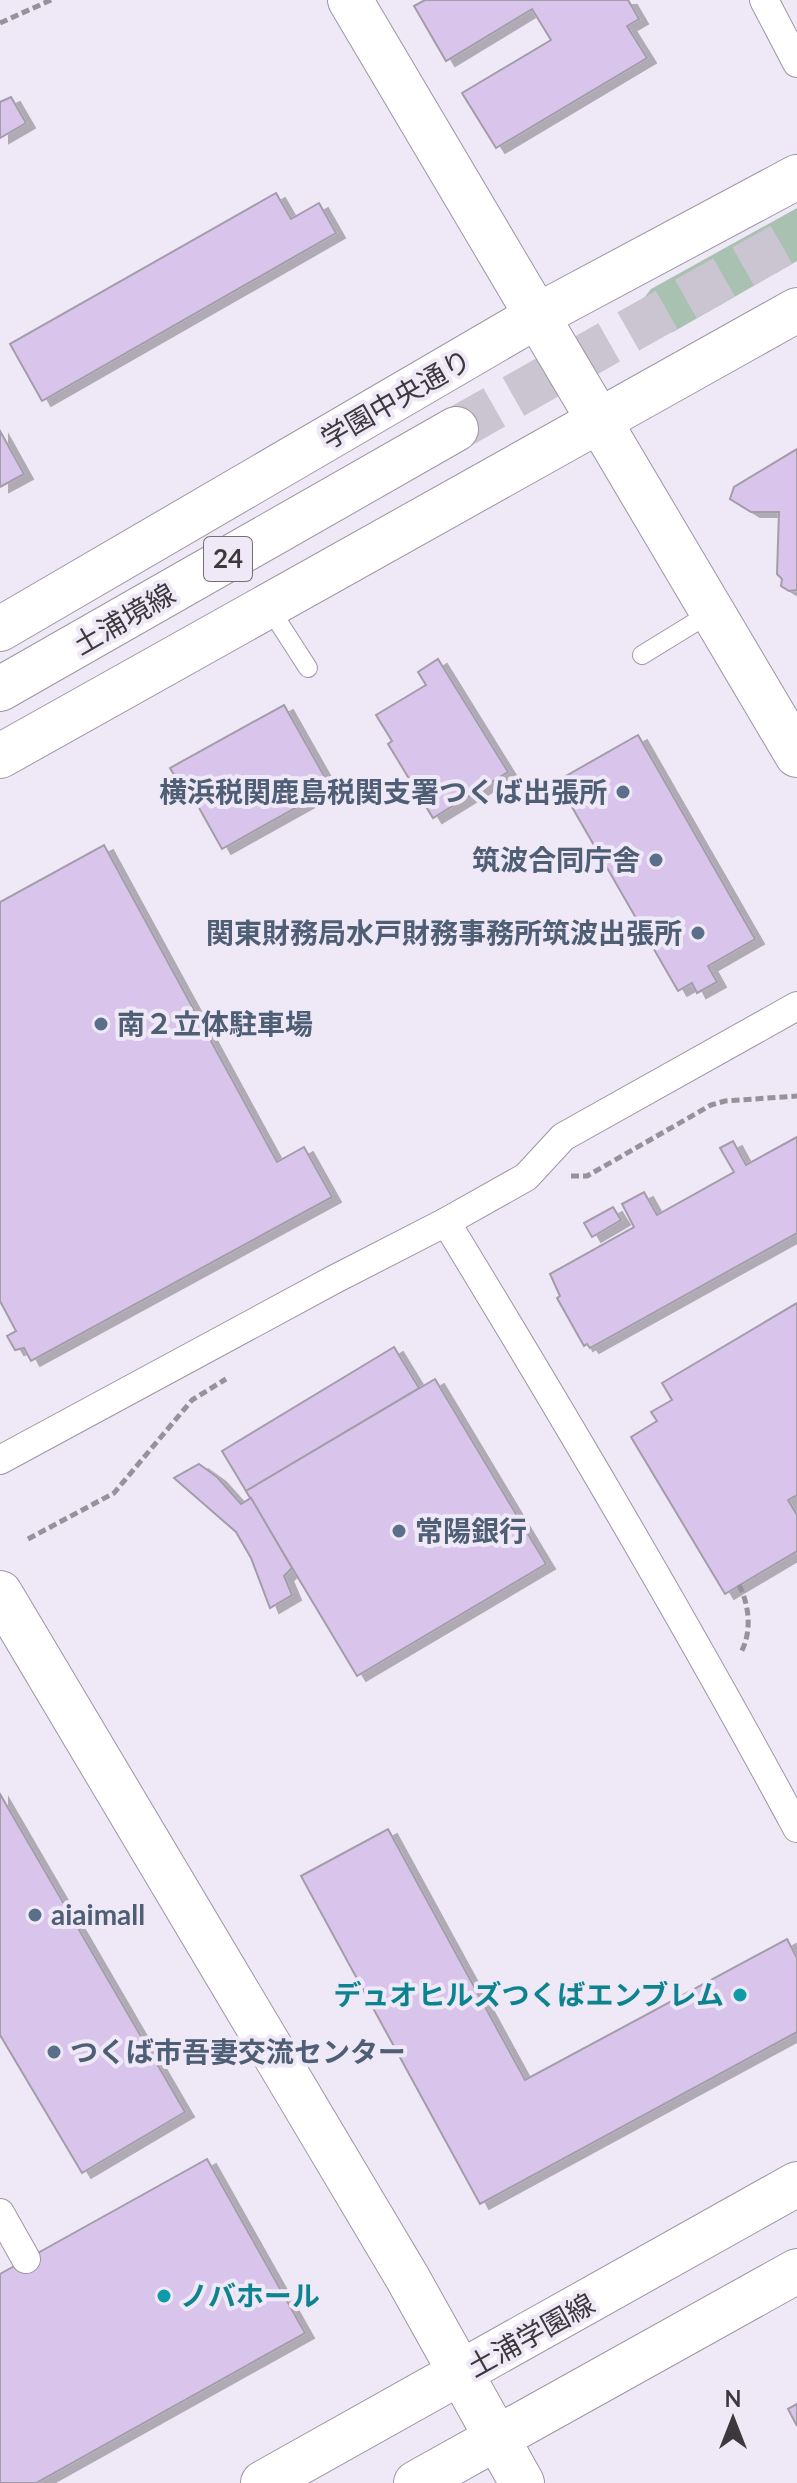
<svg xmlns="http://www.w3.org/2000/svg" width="797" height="2483" font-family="Lato,'Noto Sans JP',sans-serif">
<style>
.green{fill:#a9c1b1}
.building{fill:#d9c5eb;stroke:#a39ca9;stroke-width:2;filter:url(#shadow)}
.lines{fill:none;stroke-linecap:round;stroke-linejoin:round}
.primary-tunnel{stroke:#cbc5d1;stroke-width:44;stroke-dasharray:44 22;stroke-linecap:butt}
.service-casing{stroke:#9d96a3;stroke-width:20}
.pedestrian-casing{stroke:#9d96a3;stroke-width:30}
.tertiary-casing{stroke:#9d96a3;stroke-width:46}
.secondary-casing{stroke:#9d96a3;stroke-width:46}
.primary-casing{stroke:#9d96a3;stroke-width:46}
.path{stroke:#96919a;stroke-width:5;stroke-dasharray:8 4;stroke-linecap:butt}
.service{stroke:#fff;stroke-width:18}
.pedestrian{stroke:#fff;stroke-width:28}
.tertiary{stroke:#fff;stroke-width:44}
.secondary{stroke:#fff;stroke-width:44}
.primary{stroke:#fff;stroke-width:44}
.service-dot{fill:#5c6f8a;stroke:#efe8f6;stroke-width:3}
.culture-dot{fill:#0f9aa8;stroke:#efe8f6;stroke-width:3}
.labels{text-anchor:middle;stroke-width:8;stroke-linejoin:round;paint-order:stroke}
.shield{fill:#efe8f6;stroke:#726e75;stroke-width:2}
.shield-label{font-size:26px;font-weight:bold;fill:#3c393e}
.street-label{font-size:28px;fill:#3c393e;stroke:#efe8f6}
.service-label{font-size:28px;font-weight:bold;fill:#4e5e75;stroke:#efe8f6;text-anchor:start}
.culture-label{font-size:28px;font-weight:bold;fill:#0d838f;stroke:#efe8f6;text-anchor:end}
</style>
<defs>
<filter id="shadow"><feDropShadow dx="9" dy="5" stdDeviation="0" flood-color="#0004"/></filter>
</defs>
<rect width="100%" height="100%" fill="#efe8f6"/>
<path class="green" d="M797,208V261L673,332L647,337L633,312L651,289Z"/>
<g class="building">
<path d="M425,0H628L639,19L627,26L647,58L496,148L462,93L551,40L532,9L446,61L414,6Z"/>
<path d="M11,97L26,123L0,138V102Z"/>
<path d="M276,193L291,219L319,203L336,233L42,401L10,344Z"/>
<path d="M0,431L24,474L0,487Z"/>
<path d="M797,449V590L789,591L781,586L782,579L777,574L779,512H751L730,499L734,487Z"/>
<path d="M438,659L508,772L433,818L388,744L392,741L376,715L426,685L418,672Z"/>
<path d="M284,705L331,788L222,849L184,781L179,783L170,768Z"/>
<path d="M638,735L755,939L708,966L717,982L697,993L692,983L678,991L557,781Z"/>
<path d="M104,845L277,1162L304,1147L332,1197L31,1361L24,1348L15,1350L7,1336L16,1331L0,1301V902Z"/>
<path d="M797,1137V1233L590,1348L587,1344L584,1346L557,1298L560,1296L550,1274L634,1227L622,1204L644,1192L657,1215L734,1172L720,1148L733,1141L746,1165Z"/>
<path d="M613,1207L621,1220L592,1237L584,1223Z"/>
<path d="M797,1303V1495L788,1500L797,1515V1551L725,1594L631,1437L657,1421L651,1412L672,1400L662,1383Z"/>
<path d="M394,1347L419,1388L246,1491L222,1451Z"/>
<path d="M435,1379L546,1564L357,1676L246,1491Z"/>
<path d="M199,1464L217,1477L241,1504L251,1498L292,1568L284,1576L292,1595L270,1608L251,1558L236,1532L174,1478Z"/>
<path d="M0,1794L185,2112L82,2173L0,2035Z"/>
<path d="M388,1829L525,2080L787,1939L797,1958V2032L480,2204L301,1876Z"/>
<path d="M207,2159L305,2333L36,2483H0V2274Z"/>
<path d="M797,2404V2426L788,2409Z"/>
</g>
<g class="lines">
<path class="primary-tunnel" d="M456,429L797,236"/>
<defs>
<g id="service">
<path d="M268,606L308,668"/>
<path d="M642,655L712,612"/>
</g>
<g id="pedestrian">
<path d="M764,0L797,63"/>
<path d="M446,1222C568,1422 686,1622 797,1828"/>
<path d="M0,1460L335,1279L446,1222L526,1177L563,1137L797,1006"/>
<path d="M0,2213L26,2259"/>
</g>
<g id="tertiary">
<path d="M350,0L797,755"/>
<path d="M0,629L537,316L797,177"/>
<path d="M0,756L797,310"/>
<path d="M0,1593L407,2277L522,2483"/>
</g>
<g id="secondary">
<path d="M263,2483L797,2184"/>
<path d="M416,2483L797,2271"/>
</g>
<path id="primary" d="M0,689L456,429"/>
</defs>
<use href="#service" class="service-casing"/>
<use href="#pedestrian" class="pedestrian-casing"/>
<use href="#tertiary" class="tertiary-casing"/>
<use href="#secondary" class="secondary-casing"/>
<use href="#primary" class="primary-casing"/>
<g class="path">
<path d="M0,23L51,0"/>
<path d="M571,1176H587L711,1105L725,1101L797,1096"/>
<path d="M28,1539L114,1493L192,1400L226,1379"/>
<path d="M739,1585C750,1606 752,1634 740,1654"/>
</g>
<use href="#service" class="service"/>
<use href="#pedestrian" class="pedestrian"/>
<use href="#tertiary" class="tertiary"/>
<use href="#secondary" class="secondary"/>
<use href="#primary" class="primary"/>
</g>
<g class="service-dot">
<circle cx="623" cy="792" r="8"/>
<circle cx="656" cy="860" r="8"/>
<circle cx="698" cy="933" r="8"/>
<circle cx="101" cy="1024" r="8"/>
<circle cx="399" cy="1531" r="8"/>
<circle cx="35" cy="1915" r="8"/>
<circle cx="54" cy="2052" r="8"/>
</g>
<g class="culture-dot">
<circle cx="740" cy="1995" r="8"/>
<circle cx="164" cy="2296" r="8"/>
</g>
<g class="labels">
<rect class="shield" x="204" y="537" width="48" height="44" rx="6"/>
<g class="shield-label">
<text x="228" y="568">24</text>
</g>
<g class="street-label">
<text transform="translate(396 399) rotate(-30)" y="10">学園中央通り</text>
<text transform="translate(124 619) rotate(-30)" y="10">土浦境線</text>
<text transform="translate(531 2335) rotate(-29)" y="10">土浦学園線</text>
</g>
<g class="service-label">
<text x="607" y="802" text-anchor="end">横浜税関鹿島税関支署つくば出張所</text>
<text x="640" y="870" text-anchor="end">筑波合同庁舎</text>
<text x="682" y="943" text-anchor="end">関東財務局水戸財務事務所筑波出張所</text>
<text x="117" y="1034">南２立体駐車場</text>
<text x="415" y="1541">常陽銀行</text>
<text x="51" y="1925">aiaimall</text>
<text x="70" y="2062">つくば市吾妻交流センター</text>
</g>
<g class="culture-label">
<text x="724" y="2005">デュオヒルズつくばエンブレム</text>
<text x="180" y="2306" text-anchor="start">ノバホール</text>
</g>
</g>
<g transform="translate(733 2419)" stroke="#efe8f6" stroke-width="6" paint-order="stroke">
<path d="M0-6L14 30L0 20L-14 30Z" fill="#3c393e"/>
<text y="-12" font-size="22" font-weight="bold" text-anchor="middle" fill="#3c393e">N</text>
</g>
</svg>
